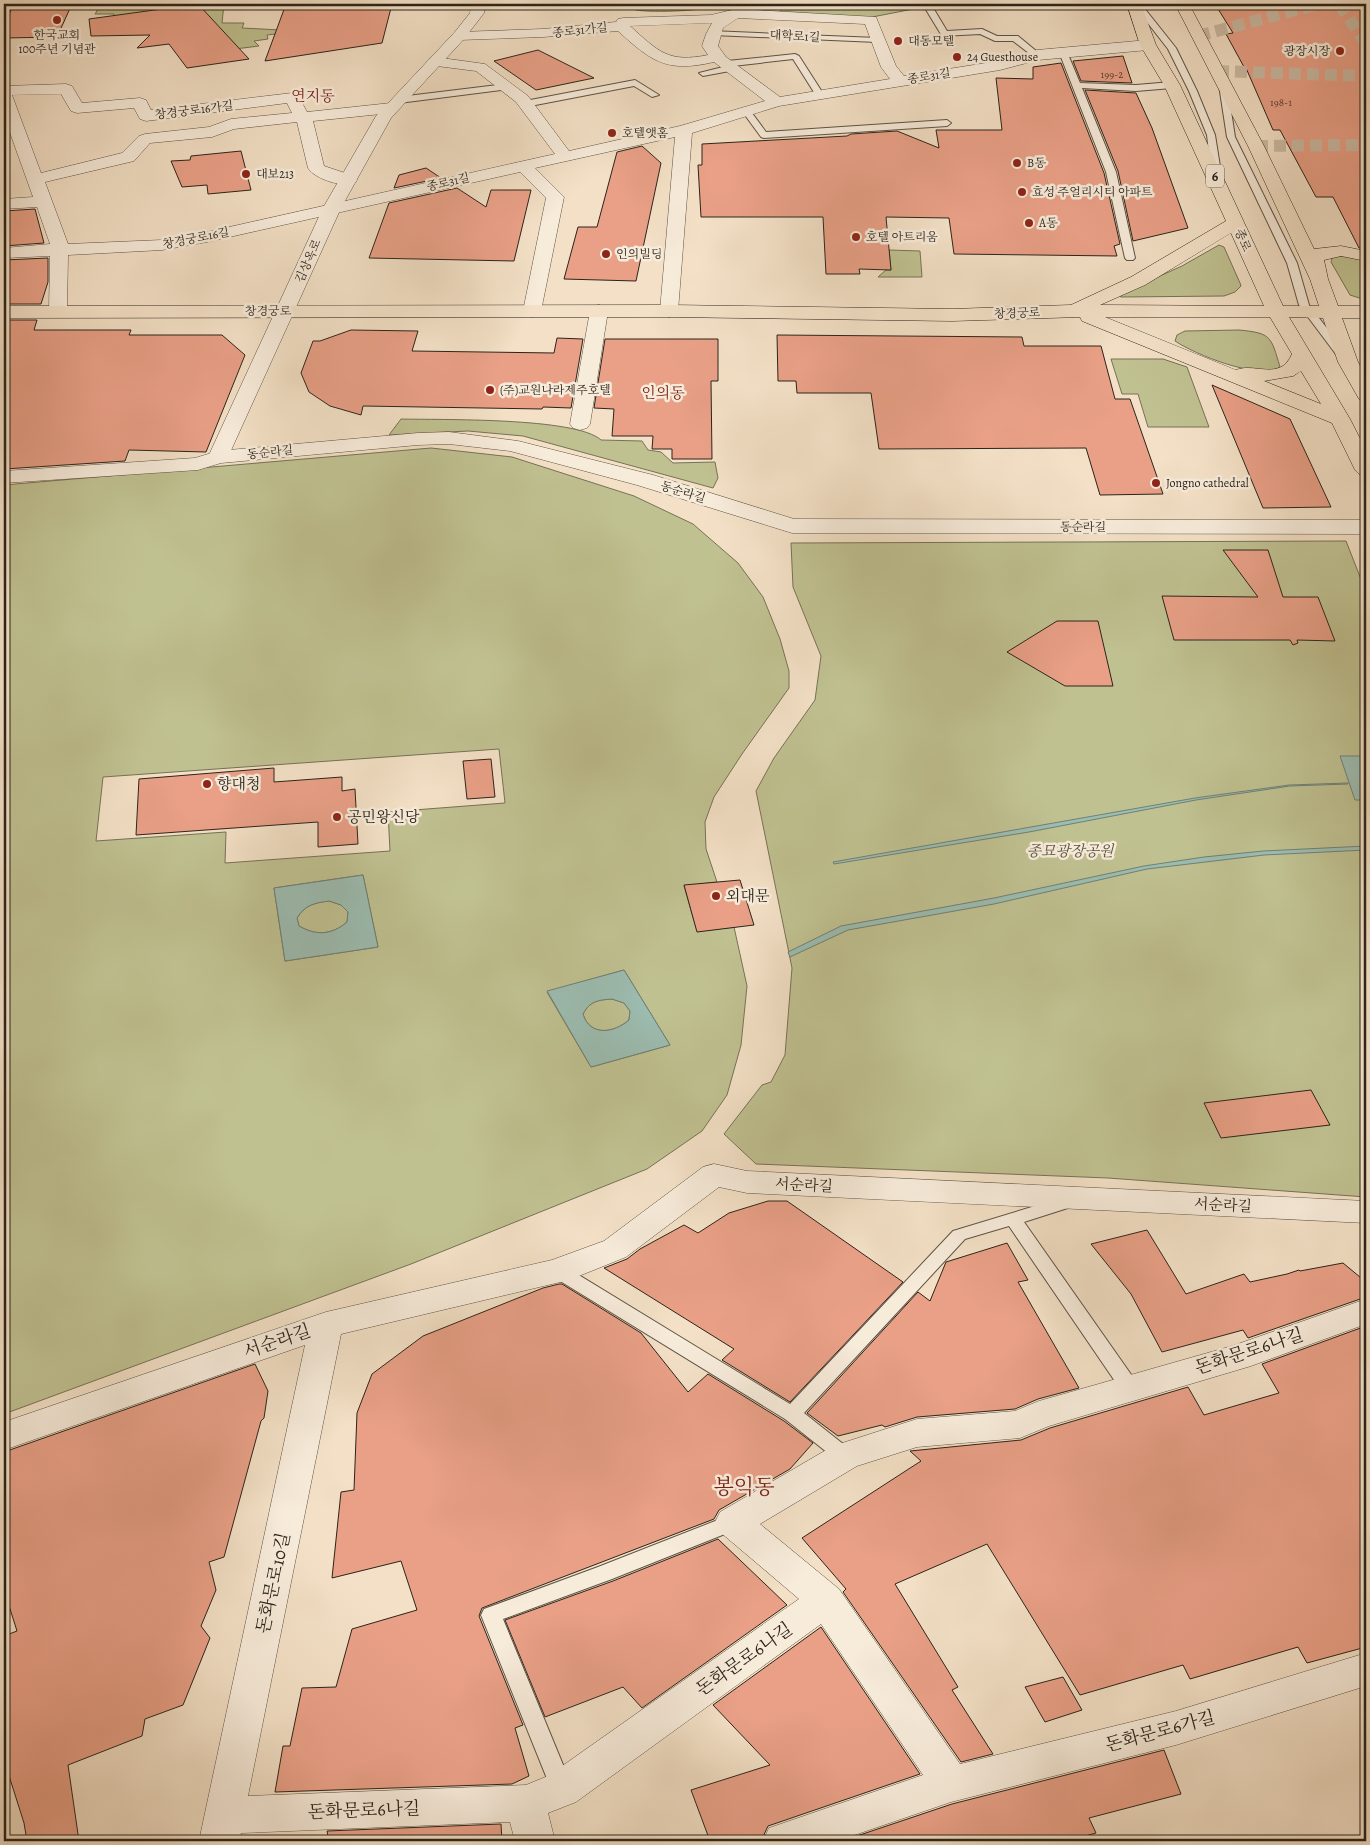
<svg xmlns="http://www.w3.org/2000/svg" width="1370" height="1845" font-family="Alegreya,'Noto Serif KR',serif">
<style>
.green{fill:#c0c191;stroke:#767256;fill-rule:evenodd}
.water{fill:#9cbdb1;stroke:#6f8075;fill-rule:evenodd}
.building{fill:#e9a087;stroke:#2b241a}
.lines{fill:none;stroke-linecap:round;stroke-linejoin:round}
.pedestrian-tunnel{stroke:#cbbaa4;stroke-width:12;stroke-dasharray:12 6;stroke-linecap:butt}
.service-casing{stroke:#5d5345;stroke-width:2}
.minor-casing{stroke:#5d5345;stroke-width:1}
.tertiary-casing{stroke:#5d5345;stroke-width:1}
.primary-casing{stroke:#2b241a;stroke-width:1}
.service{fill:#f7ebda;fill-rule:evenodd}
.minor{fill:#f7ebda;fill-rule:evenodd}
.tertiary{fill:#f7ebda;fill-rule:evenodd}
.primary{fill:#f3e0c6;fill-rule:evenodd}
.poi-dot{fill:#8f2418;stroke:#f7ebda;stroke-width:2}
.labels{text-anchor:middle;stroke-width:5;stroke-linejoin:round;paint-order:stroke}
.far-number-label{font-size:11px;fill:#5a4335}
.far-street-label{font-size:12px;fill:#2b241a;stroke:#f7ebda}
.far-poi-label{font-size:12px;fill:#2b241a;stroke:#f7ebda;text-anchor:start}
.shield{fill:#f7ebda;stroke:#686054;stroke-width:1}
.shield-label{font-size:14px;font-weight:bold;fill:#2b241a}
.far-quarter-label{font-size:15px;fill:#7a1f14;stroke:#f7ebda}
.poi-label{font-size:15px;fill:#2b241a;stroke:#f7ebda;text-anchor:start}
.park-label{font-size:15px;font-style:italic;fill:#58533e;stroke:#f7ebda}
.street-label{font-size:15px;fill:#2b241a;stroke:#f7ebda}
.near-street-label{font-size:18px;fill:#2b241a;stroke:#f7ebda}
.near-quarter-label{font-size:21px;fill:#7a1f14;stroke:#f7ebda}
</style>
<rect width="100%" height="100%" fill="#f3e0c6"/>
<filter id="stains"><feTurbulence type="fractalNoise" baseFrequency=".004" numOctaves="4"/><feColorMatrix values="0 0 0 0 .2 0 0 0 0 .09 0 0 0 0 .02 0 0 0 .5 -.17"/></filter>
<radialGradient id="worn" r=".72"><stop offset=".6" stop-color="#630" stop-opacity="0"/><stop offset="1" stop-color="#630" stop-opacity=".3"/></radialGradient>
<g class="green">
<path d="M101,4H193L159,9L206,13L198,4H224L222,23H244L242,28L300,31L267,35L268,39L254,41L259,46L219,51L186,19L111,27L114,14H95Z"/>
<path d="M626,4H724C710,11 652,13 636,10C632,9 630,7 626,4Z"/>
<path d="M783,4H933L934,5L867,18L780,13Z"/>
<path d="M1219,245L1224,247L1240,283L1241,286L1235,292L1224,296L1121,297L1118,295L1182,266Z"/>
<path d="M889,250L920,251L922,277H878L886,270H891Z"/>
<path d="M1337,256L1354,257L1366,261V300L1350,295L1331,262L1332,258Z"/>
<path d="M1239,330C1272,333 1271,337 1280,367C1260,381 1194,354 1175,341L1177,335L1185,331Z"/>
<path d="M1111,359H1163L1187,367L1209,427H1148L1138,394H1122Z"/>
<path d="M401,419C439,420 576,417 601,440L642,441L648,450L661,452L673,463L715,462L718,478L713,488L523,436L468,431L389,435Z"/>
<path d="M431,448L512,457L634,496L693,524L738,563L763,597L780,639L789,671V688L742,754L714,797L705,822L706,849L717,882L684,886L697,931L734,927L747,986L741,1045L727,1095L702,1131L647,1169L411,1264L4,1414V485ZM499,749L505,803L388,812L390,851L225,863L226,832L96,841L103,777ZM363,875L378,947L285,961L274,888ZM624,970L670,1045L591,1067L547,992Z"/>
<path d="M1346,541L1366,592V1197L1108,1178L756,1164L724,1134L762,1085L771,1082L785,1055L792,968L756,791L774,758L815,700L821,656L793,587L791,543Z"/>
<path d="M329,901L341,905L348,912L347,922C332,935 316,936 299,926L297,918C305,905 314,903 329,901Z"/>
<path d="M612,999L624,1003L630,1011L629,1020C614,1033 590,1037 583,1014C590,1001 598,1000 612,999Z"/>
</g>
<g class="water">
<path d="M1340,756H1366V800H1355Z"/>
<path d="M1348,783V784L1290,786L1196,800L1029,832L834,864L833,862L1195,798L1289,785Z"/>
<path d="M1366,846V850L1264,855L1147,869L994,904L848,930L790,957L788,952L841,926L994,898L1144,866L1204,857L1263,851Z"/>
<path d="M363,875L378,947L285,961L274,888ZM329,901L341,905L348,912L347,922C332,935 316,936 299,926L297,918C305,905 314,903 329,901Z"/>
<path d="M624,970L670,1045L591,1067L547,991ZM612,999L624,1003L630,1011L629,1020C614,1033 590,1037 583,1014C590,1001 598,1000 612,999Z"/>
</g>
<g class="building">
<path d="M14,4H72L57,37L4,38V24Z"/>
<path d="M198,4L249,59L187,68L169,44L137,48L150,35L91,36L89,19Z"/>
<path d="M286,4H392L382,43L265,61Z"/>
<path d="M1215,4H1366V249L1359,248L1333,197H1316L1280,130H1273L1246,68L1244,67L1226,34L1233,33Z"/>
<path d="M538,50L594,78L536,90L494,61Z"/>
<path d="M1123,56L1132,83L1081,81L1073,61Z"/>
<path d="M1061,63L1104,173L1120,244L1114,246L1117,256L954,254L949,218L886,217L891,270L859,269L860,274H826L823,217H701L698,165H702V144L847,136L851,134L897,131L939,148L936,130H1002L996,78L1033,79V67Z"/>
<path d="M1085,90L1136,93L1152,128L1188,228L1133,241L1118,171Z"/>
<path d="M642,146L661,163L636,281L564,279L578,227H597L617,152Z"/>
<path d="M241,151L251,190L208,194L207,185L182,187L171,161L190,160L191,156Z"/>
<path d="M426,168L441,178L394,188L399,175Z"/>
<path d="M457,188L486,207L491,190H531L514,261L369,258L389,203Z"/>
<path d="M35,209L44,243L4,246V211Z"/>
<path d="M48,258V282L41,304H4V260Z"/>
<path d="M4,320H37L34,330H131L129,335H222L245,355L206,452L129,450L125,461L4,469Z"/>
<path d="M351,330L418,331L412,351L554,353L557,338L583,339L571,408L543,407L542,409L363,406L361,415L330,406L309,392L301,373L313,341H320Z"/>
<path d="M777,335L1022,337L1024,346H1101L1115,399H1130L1163,494L1100,495L1086,448L879,449L871,393H797L796,381H778Z"/>
<path d="M605,339H718V381H711L712,459H672V449H652L653,436H612L614,409L594,408Z"/>
<path d="M1212,385L1290,419L1331,507L1263,508Z"/>
<path d="M1223,550H1268L1283,597H1318L1335,641L1297,640L1298,643L1293,645L1290,640H1174L1162,596L1258,597Z"/>
<path d="M1057,621H1098L1113,686H1065L1007,652Z"/>
<path d="M491,759L495,797L467,799L463,761Z"/>
<path d="M274,768V782L342,777V791L355,789L358,844L318,847V822L136,835L139,779Z"/>
<path d="M740,880L754,925L697,932L684,885Z"/>
<path d="M1311,1090L1330,1125L1221,1138L1204,1103Z"/>
<path d="M768,1201H787L903,1282L790,1402L722,1360L734,1349L604,1268L627,1259L640,1249L684,1225L698,1233L729,1213Z"/>
<path d="M1147,1230L1186,1294L1244,1274L1250,1282L1287,1274L1299,1270L1300,1271L1343,1263L1366,1282V1297L1248,1338L1243,1330L1162,1352L1131,1294L1091,1244Z"/>
<path d="M1007,1243L1028,1280L1018,1282L1079,1388L1038,1399L1015,1409L917,1417L885,1427L882,1425L838,1436L807,1413L918,1292L930,1301L946,1262Z"/>
<path d="M559,1284H562L641,1333L688,1392L708,1374L784,1421L813,1443L790,1469L719,1510L714,1519L482,1608L479,1616L523,1725L515,1728L529,1776L512,1784L275,1792L283,1746H290L302,1688L336,1687L352,1629L417,1610L401,1561L332,1578L341,1492L354,1490L357,1413L372,1374L423,1336L543,1288Z"/>
<path d="M1366,1326V1647L1307,1663L1298,1647L1190,1679L1183,1665L1080,1695L987,1544L895,1584L958,1687L952,1690L993,1754L961,1762L843,1592L846,1589L802,1538L921,1461L910,1451L1021,1440L1050,1428L1188,1387L1204,1415L1279,1393L1262,1364Z"/>
<path d="M255,1364L268,1391L264,1418L261,1421L224,1557L209,1562L216,1590L201,1626L210,1638L183,1705L145,1719L142,1736L68,1765L79,1841H27L24,1823L4,1760V1636L17,1631L4,1590V1452Z"/>
<path d="M718,1539L787,1605L642,1708L623,1687L545,1717L505,1620L613,1581Z"/>
<path d="M821,1627L920,1774L768,1826L761,1841H710L691,1790L770,1765L713,1705Z"/>
<path d="M1063,1677L1082,1710L1045,1722L1025,1687Z"/>
<path d="M1164,1750L1181,1794L1089,1818L1096,1833L1067,1841H842L952,1804Z"/>
<path d="M501,1824L502,1841H329L327,1831Z"/>
</g>
<g class="lines">
<g class="pedestrian-tunnel">
<path d="M1339,4L1366,43"/>
<path d="M1198,36L1318,4"/>
<path d="M1217,71L1366,76"/>
<path d="M1256,146L1366,145"/>
</g>
<defs>
<g id="service">
<path d="M1133,4H1141L1176,48L1197,91L1215,135L1222,179L1220,181H1214L1212,179L1207,135L1189,91L1168,49Z"/>
<path d="M926,6H932L947,31L982,29L997,36H1018L1041,55L1034,57L1013,41H995L980,34L942,36L925,8Z"/>
<path d="M710,31L877,38L881,40L877,42L713,35H710Z"/>
<path d="M1060,50L1067,52L1080,83L1136,85L1172,82L1176,85L1172,88L1136,91L1082,88L1116,172L1135,258L1133,260H1127L1125,258L1106,172L1059,52Z"/>
<path d="M795,54L799,56L824,95L823,97H817L793,59L733,66L736,68L735,70L703,76L699,73L727,66L723,64L727,61Z"/>
<path d="M635,80L659,95L652,97L634,86L525,107L521,104L525,101Z"/>
<path d="M1223,82L1227,85L1235,137L1297,263L1309,305L1346,353L1347,355L1346,357H1338L1299,305L1287,263L1227,137L1219,85Z"/>
<path d="M506,84L509,85V89L399,103L395,100L399,97Z"/>
<path d="M746,108L749,109L766,132L947,120L951,123L947,126L764,138L761,137L742,111Z"/>
<path d="M1068,1196L1074,1198L1077,1202L1074,1206L1024,1222L1137,1383L1139,1388L1137,1393L1130,1395L1123,1393L1009,1226L965,1239L804,1413L852,1451L855,1456L852,1461L845,1464L838,1461L785,1419L552,1276L549,1271L552,1266L558,1264L564,1266L790,1404L953,1231Z"/>
<path d="M733,1514L740,1516L743,1522L740,1528L612,1579L503,1619L573,1789L570,1796L562,1799L554,1796L481,1615L484,1609L598,1567Z"/>
</g>
<g id="minor">
<path d="M736,9L876,17L896,66L904,76L999,61L1037,50L1148,40L1153,42L1156,45L1153,48L1148,50L1038,60L1000,70L779,106L692,133L678,311L676,315L669,317L662,315L660,311L675,137L535,168L564,197L541,311L539,315L532,317L525,315L523,311L546,198L520,172L207,242L162,250L68,255L67,311L65,315L58,317L51,315L49,311L50,256L4,258V248L50,244L37,207L4,209V199L33,197L4,116V86L66,84L72,86L82,103L140,98L146,100L151,110L292,93L298,95L307,112L391,103L397,105L399,108L397,111L391,113L313,121L324,166L354,176L357,180L354,184C341,187 315,179 308,168L297,122L234,129L212,137L150,143L134,161L45,182L68,244L162,240L207,232L555,154L516,102L476,71L429,65L426,62L429,59L434,57L485,64L528,96L569,151L680,126L765,101L714,62C667,73 652,62 618,31L543,37L459,40L454,39L452,36L454,33L459,32L543,29L616,22L618,19L623,18L711,15ZM738,18L865,24L881,67L890,79L780,97L726,57L718,46L723,28ZM712,23L706,34L702,46L708,55C668,63 659,52 630,26ZM61,94L71,111L77,113L134,108L140,119L146,121L287,103L292,113L231,119L209,127L145,134L139,136L122,153L41,173L12,95Z"/>
<path d="M599,305L606,307L608,311L590,424L587,428L580,430L573,428L570,424L590,311L592,307Z"/>
<path d="M449,432L518,441L653,475L794,519L1366,520V534L792,533L637,485L510,451L449,444L418,445L221,463L198,470L4,483V471L195,458L218,451L418,433Z"/>
<path d="M714,1164L747,1171L1366,1201V1223L747,1193L719,1187L626,1257L569,1280L341,1334L248,1796L526,1785L548,1776L799,1599L720,1532L715,1522L720,1512L833,1446L917,1419L1015,1411L1039,1401L1232,1346L1366,1299V1324L1251,1366L1049,1426L1020,1438L917,1447L857,1466L760,1524L839,1589L960,1764L1176,1711L1366,1653V1686L1176,1745L951,1802L837,1841H763L769,1828L923,1775L821,1624L576,1802L548,1813L555,1841H515L510,1822L241,1833L239,1841H199L305,1345L4,1450V1422L326,1312L552,1260L604,1241L703,1167Z"/>
</g>
<path id="tertiary" d="M471,4H485L484,13L464,39L391,118L341,208L228,457L225,461L218,463L211,461L208,457L323,208L376,116L454,33L470,13Z"/>
<path id="primary" d="M1127,4H1141L1156,45L1180,85L1283,306H1319L1310,279L1248,146L1175,4H1189L1264,146L1314,249L1341,246L1366,251V261L1341,256L1324,260L1328,279L1338,306H1366V318H1342L1358,362L1366,377V401L1359,399L1338,362L1323,318L1289,317L1350,419L1366,450V476L1359,474L1355,470L1332,423L1082,321L1080,317L952,321L669,317L4,318V306L669,305L952,309L1071,305L1131,277L1226,221L1164,85L1140,45ZM1231,233L1264,306L1100,305L1145,285ZM1105,317H1270L1292,354C1280,382 1255,362 1236,370ZM1301,371L1321,404L1264,381L1293,376Z"/>
</defs>
<use href="#service" class="service-casing"/>
<use href="#minor" class="minor-casing"/>
<use href="#tertiary" class="tertiary-casing"/>
<use href="#primary" class="primary-casing"/>
<use href="#service" class="service"/>
<use href="#minor" class="minor"/>
<use href="#tertiary" class="tertiary"/>
<use href="#primary" class="primary"/>
</g>
<g class="poi-dot">
<circle cx="57" cy="20" r="5"/>
<circle cx="898" cy="41" r="5"/>
<circle cx="1340" cy="51" r="5"/>
<circle cx="957" cy="57" r="5"/>
<circle cx="612" cy="133" r="5"/>
<circle cx="1017" cy="163" r="5"/>
<circle cx="246" cy="174" r="5"/>
<circle cx="1022" cy="192" r="5"/>
<circle cx="1029" cy="223" r="5"/>
<circle cx="856" cy="237" r="5"/>
<circle cx="606" cy="254" r="5"/>
<circle cx="490" cy="390" r="5"/>
<circle cx="1156" cy="483" r="5"/>
<circle cx="207" cy="784" r="5"/>
<circle cx="337" cy="817" r="5"/>
<circle cx="716" cy="896" r="5"/>
</g>
<g class="labels">
<g class="far-number-label">
<text x="1112" y="78">199-2</text>
<text x="1281" y="106">198-1</text>
</g>
<g class="far-street-label">
<text transform="translate(580 30) rotate(-6)" y="4">종로31가길</text>
<text transform="translate(795 36) rotate(3)" y="4">대학로1길</text>
<text transform="translate(929 76) rotate(-9)" y="4">종로31길</text>
<text transform="translate(194 110) rotate(-7)" y="4">창경궁로16가길</text>
<text transform="translate(448 182) rotate(-13)" y="4">종로31길</text>
<text transform="translate(196 238) rotate(-11)" y="4">창경궁로16길</text>
<text transform="translate(1243 240) rotate(66)" y="4">종로</text>
<text transform="translate(308 261) rotate(-66)" y="4">김상옥로</text>
<text x="268" y="315">창경궁로</text>
<text transform="translate(1017 313) rotate(-2)" y="4">창경궁로</text>
<text transform="translate(270 452) rotate(-6)" y="4">동순라길</text>
<text transform="translate(683 492) rotate(17)" y="4">동순라길</text>
<text x="1083" y="531">동순라길</text>
</g>
<g class="far-poi-label">
<text x="57" y="39" text-anchor="middle">한국교회<tspan x="57" dy="14">100주년 기념관</tspan></text>
<text x="908" y="45">대동모텔</text>
<text x="1330" y="55" text-anchor="end">광장시장</text>
<text x="967" y="61">24 Guesthouse</text>
<text x="622" y="137">호텔앳홈</text>
<text x="1027" y="167">B동</text>
<text x="256" y="178">대보213</text>
<text x="1032" y="196">효성 주얼리시티 아파트</text>
<text x="1039" y="227">A동</text>
<text x="866" y="241">호텔 아트리움</text>
<text x="616" y="258">인의빌딩</text>
<text x="500" y="394">(주)교원나라제주호텔</text>
<text x="1166" y="487">Jongno cathedral</text>
</g>
<rect class="shield" x="1206" y="164.5" width="18" height="23" rx="4"/>
<g class="shield-label">
<text x="1215" y="181">6</text>
</g>
<g class="far-quarter-label">
<text x="313" y="101">연지동</text>
<text x="663" y="398">인의동</text>
</g>
<g class="poi-label">
<text x="217" y="789">향대청</text>
<text x="347" y="822">공민왕신당</text>
<text x="726" y="901">외대문</text>
</g>
<g class="park-label">
<text x="1070" y="856">종묘광장공원</text>
</g>
<g class="street-label">
<text transform="translate(804 1185) rotate(3)" y="5">서순라길</text>
<text transform="translate(1223 1205) rotate(3)" y="5">서순라길</text>
</g>
<g class="near-street-label">
<text transform="translate(277 1341) rotate(-19)" y="6">서순라길</text>
<text transform="translate(1249 1351) rotate(-18)" y="6">돈화문로6나길</text>
<text transform="translate(273 1583) rotate(-78)" y="6">돈화문로10길</text>
<text transform="translate(744 1659) rotate(-35)" y="6">돈화문로6나길</text>
<text transform="translate(1160 1731) rotate(-15)" y="6">돈화문로6가길</text>
<text transform="translate(364 1810) rotate(-2)" y="6">돈화문로6나길</text>
</g>
<g class="near-quarter-label">
<text x="744" y="1494">봉익동</text>
</g>
</g>
<rect width="1370" height="1845" fill="none" stroke="#f3e0c6" stroke-width="20"/>
<rect x="5" y="5" width="1360" height="1835" fill="none" stroke="#2b241a" stroke-width="2.5"/>
<rect x="10" y="10" width="1350" height="1825" fill="none" stroke="#2b241a"/>
<rect width="100%" height="100%" filter="url(#stains)"/>
<rect width="100%" height="100%" fill="url(#worn)"/>
</svg>
